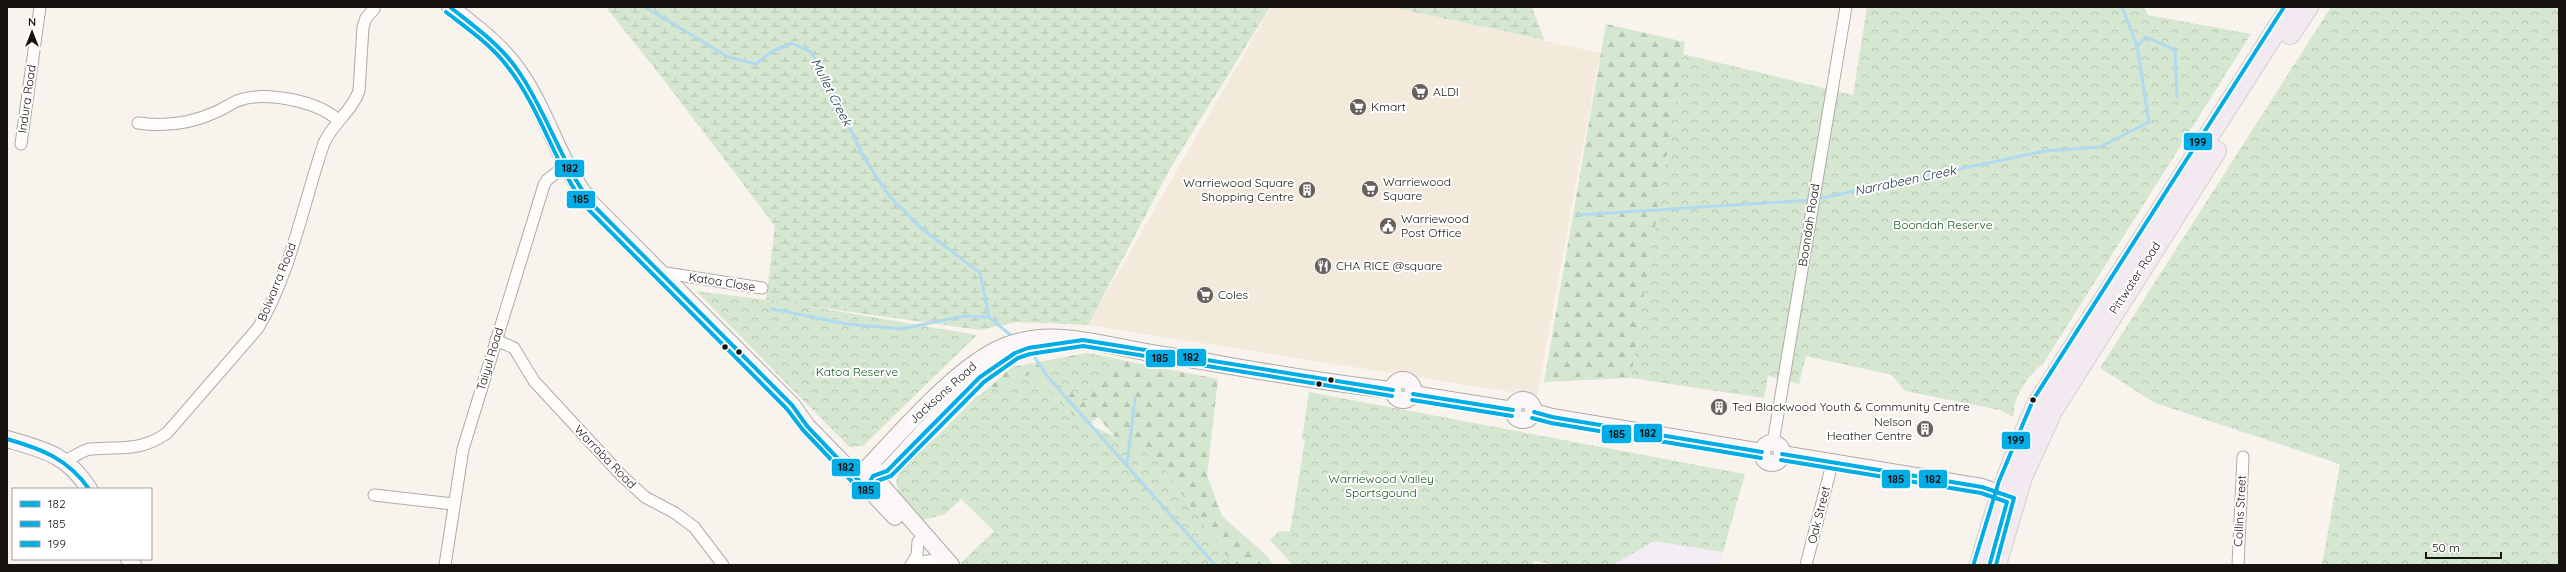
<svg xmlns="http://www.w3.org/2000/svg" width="2566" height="572" font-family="Quicksand,sans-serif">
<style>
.commercial{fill:#f3eadc}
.education{fill:#f3edf6}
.forest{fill:url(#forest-firs)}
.wetland{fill:url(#wetland-marsh)}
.park{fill:url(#park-crowns)}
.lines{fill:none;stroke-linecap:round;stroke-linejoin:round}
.stream{stroke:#afdaf0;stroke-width:3}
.street-casing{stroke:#afaba6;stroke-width:13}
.secondary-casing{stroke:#afaba6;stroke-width:18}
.highway-casing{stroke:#d3d0cd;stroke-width:22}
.street{stroke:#fefdfc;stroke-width:11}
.secondary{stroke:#fbf7f8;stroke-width:16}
.highway{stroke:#f2eaf0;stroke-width:20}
.bus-1-casing{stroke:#fff;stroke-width:7}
.bus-2-casing{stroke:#fff;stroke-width:7}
.bus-3-casing{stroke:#fff;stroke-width:7}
.bus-1{stroke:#01ade4;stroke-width:4}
.bus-2{stroke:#01ade4;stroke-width:4}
.bus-3{stroke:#01ade4;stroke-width:4}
.bus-dot{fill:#17130f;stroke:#fff;stroke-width:1.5}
.labels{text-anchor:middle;stroke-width:4;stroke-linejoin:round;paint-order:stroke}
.poi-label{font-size:12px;fill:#17130f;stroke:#fff;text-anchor:start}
.street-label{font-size:12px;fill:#17130f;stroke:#fff}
.park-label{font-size:12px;fill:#12551c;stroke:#fff}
.water-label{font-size:13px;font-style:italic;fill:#133140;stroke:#fff}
.line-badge{stroke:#fff;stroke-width:1.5}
.pale-badge-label{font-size:11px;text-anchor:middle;font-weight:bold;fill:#111}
</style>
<defs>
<pattern id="forest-firs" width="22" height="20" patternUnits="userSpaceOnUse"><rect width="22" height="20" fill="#d5e7d0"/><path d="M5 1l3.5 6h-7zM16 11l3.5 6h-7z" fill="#b6c5b1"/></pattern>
<pattern id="wetland-marsh" width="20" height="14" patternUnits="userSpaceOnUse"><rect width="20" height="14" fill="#d5e7d0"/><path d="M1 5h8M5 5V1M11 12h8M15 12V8" fill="none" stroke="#b6c5b1"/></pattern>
<pattern id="park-crowns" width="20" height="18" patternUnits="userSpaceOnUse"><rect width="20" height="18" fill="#d5e7d0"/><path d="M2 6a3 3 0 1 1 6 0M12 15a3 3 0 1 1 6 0" fill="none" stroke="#b6c5b1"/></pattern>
</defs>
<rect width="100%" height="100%" fill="#f9f3ed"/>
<path class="commercial" d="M1271,7H1391L1600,53L1537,396L1088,325Z"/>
<path class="education" d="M1653,541L1723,552L1720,565H1613Z"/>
<g class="forest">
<path d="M1606,24L1685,42L1631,378L1544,382Z"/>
<path d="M1086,353L1218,379L1207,475L1222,516L1267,556L1273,565H1225L1098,417L1077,437L969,405L1012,367Z"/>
</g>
<g class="wetland">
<path d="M606,7H1270L1171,167L1088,325L1017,322L980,330L766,300L775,226L667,84Z"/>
<path d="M1391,7H1532L1544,40Z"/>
</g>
<g class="park">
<path d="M1867,7H2144L2148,15L2251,34L2043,364C2031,372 2021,388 2015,402C2013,407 2016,412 2013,417L2000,410L1905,391L1892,375L1806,356L1799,384L1768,376L1764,398L1631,378L1683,54L1853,95Z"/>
<path d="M2331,7H2559V565H2322L2340,464L2155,403L2100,368Z"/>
<path d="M696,291L784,302L977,335L863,446L849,447Z"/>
<path d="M1086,353L1114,358L1086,402L1037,371Z"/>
<path d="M1031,374L1078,420L1121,439L1159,461L1222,551L1237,565H963L961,563L994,531L961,499L945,514L923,520C909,505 888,491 900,469L942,432L977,396Z"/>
<path d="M1309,392L1745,474L1723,552L1654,541L1613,565H1556L1534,561L1532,565H1293L1270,540L1279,531L1290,532L1305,440L1302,439Z"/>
</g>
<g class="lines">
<g class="stream">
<path d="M645,7L728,57L756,64L771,52L792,43L811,52L829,84L863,156L889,196L921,228L980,273L989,317L1014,338"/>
<path d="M2137,46L2146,37L2175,50L2177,97"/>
<path d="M1817,199L2045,151L2100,147L2149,122L2137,46L2122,7"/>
<path d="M1578,215L1812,200"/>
<path d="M772,309L847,324L901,329L964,316L989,317"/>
<path d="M1032,353L1047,376L1215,565"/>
<path d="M1127,464L1135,399"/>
</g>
<defs>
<g id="street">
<path d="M138,123C166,127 190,124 216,112C223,109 230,104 237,101C264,90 317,101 338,120"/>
<path d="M21,144L40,7"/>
<path d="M659,272L762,288"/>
<path d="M496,340L514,348L534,381L622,476L645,497L675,513L694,527L723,565"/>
<path d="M1773,443L1846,7"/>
<path d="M65,461C74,457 82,450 91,449C122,446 140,452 167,433L258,328C291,273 303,204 324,143C333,123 352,111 359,91L363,27L366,18L374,9"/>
<path d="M374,495L453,504"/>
<path d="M913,563L935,560"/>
<path d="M445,565L463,449L544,185L547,180L566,165"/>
<path d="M911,565L917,555L918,542"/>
<path d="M1806,565L1832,464"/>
<path d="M2238,565L2243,457"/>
</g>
<g id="secondary">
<path d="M450,7C475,27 501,45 519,72C548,113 559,164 591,203L792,405L807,426L857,477L858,482L868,485L873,476L866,469L859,472L857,477"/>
<circle cx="1403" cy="390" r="10"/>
<path d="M1413,394L1513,410"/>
<circle cx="1523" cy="410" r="10"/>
<path d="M1534,412L1552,417L1762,452"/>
<path d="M7,439C44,450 67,454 89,489"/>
<circle cx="1772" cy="453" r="10"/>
<path d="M1782,454L1982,487L2012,498"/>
<path d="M866,469C901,432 959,364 1005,346C1053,327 1103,345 1151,353C1231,365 1312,382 1393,390"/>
<path d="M873,476L887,471C918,439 988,354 1031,348"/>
<path d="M873,479L882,486L951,565"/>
<path d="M865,485L895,517"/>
<path d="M129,559L133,565"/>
</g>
<g id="highway">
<path d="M2290,34L2308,7"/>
<path d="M1980,565C1995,509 2012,456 2038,403L2291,7"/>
<path d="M1996,565L2022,477L2052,411L2216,151"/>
</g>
</defs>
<use href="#street" class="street-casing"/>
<use href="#secondary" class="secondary-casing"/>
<use href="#highway" class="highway-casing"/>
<use href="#street" class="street"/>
<use href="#secondary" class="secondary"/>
<use href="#highway" class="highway"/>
<defs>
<g id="bus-1">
<path d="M450,7C475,27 501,45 519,72C547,113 561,162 591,203L792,405L807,426L863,485H868L873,476L887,471L980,377L1015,353L1028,348L1083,340L1393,390"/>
<path d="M1413,394L1513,410"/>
<path d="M1534,412L1552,417L1762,452"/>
<path d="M7,439C42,449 68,459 89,489"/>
<path d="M1782,454L1982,487L2014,498L1996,565"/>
</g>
<g id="bus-2">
<path d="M446,12C468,29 491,45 507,66C541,109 554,163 586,207L787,409L803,430L861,491L871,490L877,481L891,476L984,382L1018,358L1030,354L1083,346L1392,396"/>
<path d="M1412,400L1512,416"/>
<path d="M1532,418L1551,423L1761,458"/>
<path d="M1781,460L1981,493L2007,502L1990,563"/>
</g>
<path id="bus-3" d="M1974,563L1999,481L2033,400L2284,7"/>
</defs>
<use href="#bus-1" class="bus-1-casing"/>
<use href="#bus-2" class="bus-2-casing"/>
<use href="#bus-3" class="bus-3-casing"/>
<use href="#bus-1" class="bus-1"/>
<use href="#bus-2" class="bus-2"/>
<use href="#bus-3" class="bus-3"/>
</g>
<defs>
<symbol id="supermarket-disc" viewBox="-11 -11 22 22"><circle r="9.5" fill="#66615d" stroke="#fff"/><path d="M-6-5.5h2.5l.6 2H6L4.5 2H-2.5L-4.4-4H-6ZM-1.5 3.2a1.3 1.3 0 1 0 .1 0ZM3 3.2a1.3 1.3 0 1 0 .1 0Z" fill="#fff"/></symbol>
<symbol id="building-disc" viewBox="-11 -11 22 22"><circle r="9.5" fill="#66615d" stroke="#fff"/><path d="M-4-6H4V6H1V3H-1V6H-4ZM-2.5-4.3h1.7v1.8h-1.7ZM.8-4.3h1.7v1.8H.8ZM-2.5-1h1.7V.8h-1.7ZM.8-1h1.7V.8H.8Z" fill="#fff"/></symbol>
<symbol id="civic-disc" viewBox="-11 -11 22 22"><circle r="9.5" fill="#66615d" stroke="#fff"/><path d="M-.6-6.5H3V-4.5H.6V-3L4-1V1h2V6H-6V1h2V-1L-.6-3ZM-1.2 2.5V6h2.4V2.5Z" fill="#fff"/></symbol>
<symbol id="restaurant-disc" viewBox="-11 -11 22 22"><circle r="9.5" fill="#66615d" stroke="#fff"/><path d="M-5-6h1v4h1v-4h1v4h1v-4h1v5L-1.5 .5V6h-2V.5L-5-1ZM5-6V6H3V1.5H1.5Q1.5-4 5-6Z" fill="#fff"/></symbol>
</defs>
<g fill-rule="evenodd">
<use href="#supermarket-disc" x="1410" y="82" width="20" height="20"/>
<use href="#supermarket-disc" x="1348" y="97" width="20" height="20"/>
<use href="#supermarket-disc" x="1360" y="179" width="20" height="20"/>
<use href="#building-disc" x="1297" y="180" width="20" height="20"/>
<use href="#civic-disc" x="1378" y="216" width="20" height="20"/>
<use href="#restaurant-disc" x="1313" y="256" width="20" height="20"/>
<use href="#supermarket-disc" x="1195" y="285" width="20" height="20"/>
<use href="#building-disc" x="1709" y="397" width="20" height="20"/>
<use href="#building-disc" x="1915" y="419" width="20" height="20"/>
</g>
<g class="bus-dot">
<circle cx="725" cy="347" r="3.5"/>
<circle cx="739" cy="352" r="3.5"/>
<circle cx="1331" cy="380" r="3.5"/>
<circle cx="1319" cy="384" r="3.5"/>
<circle cx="2033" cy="400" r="3.5"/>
</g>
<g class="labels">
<g class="poi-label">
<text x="1433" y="96">ALDI</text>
<text x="1371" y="111">Kmart</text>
<text x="1383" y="186">Warriewood<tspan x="1383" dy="14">Square</tspan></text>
<text x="1294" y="187" text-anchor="end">Warriewood Square<tspan x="1294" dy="14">Shopping Centre</tspan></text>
<text x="1401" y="223">Warriewood<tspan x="1401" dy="14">Post Office</tspan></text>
<text x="1336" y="270">CHA RICE @square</text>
<text x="1218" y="299">Coles</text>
<text x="1732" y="411">Ted Blackwood Youth &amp; Community Centre</text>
<text x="1912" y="426" text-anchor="end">Nelson<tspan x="1912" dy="14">Heather Centre</tspan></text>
</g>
<g class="street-label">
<text transform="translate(27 99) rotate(-82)" y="4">Indura Road</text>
<text transform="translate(1809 225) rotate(-81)" y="4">Boondah Road</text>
<text transform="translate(2135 278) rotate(-57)" y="4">Pittwater Road</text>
<text transform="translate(277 282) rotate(-68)" y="4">Bolwarra Road</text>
<text transform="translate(722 282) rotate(9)" y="4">Katoa Close</text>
<text transform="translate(490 359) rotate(-73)" y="4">Taiyul Road</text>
<text transform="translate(943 393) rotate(-42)" y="4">Jacksons Road</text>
<text transform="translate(605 457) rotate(46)" y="4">Warraba Road</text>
<text transform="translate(2240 511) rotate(-87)" y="4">Collins Street</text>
<text transform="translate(1819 515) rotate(-76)" y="4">Oak Street</text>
</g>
<g class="park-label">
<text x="1943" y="229">Boondah Reserve</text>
<text x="857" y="376">Katoa Reserve</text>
<text x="1381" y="483">Warriewood Valley<tspan x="1381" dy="14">Sportsgound</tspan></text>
</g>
<g class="water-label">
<text transform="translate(832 92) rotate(63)" y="5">Mullet Creek</text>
<text transform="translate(1905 180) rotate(-12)" y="5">Narrabeen Creek</text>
</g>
</g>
<g class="line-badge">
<rect x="2183" y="132" width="30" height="19" rx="4" fill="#01ade4"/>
<rect x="554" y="159" width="31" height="19" rx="4" fill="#01ade4"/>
<rect x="566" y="190" width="30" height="19" rx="4" fill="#01ade4"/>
<rect x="1176" y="348" width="31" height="19" rx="4" fill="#01ade4"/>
<rect x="1145" y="349" width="31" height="19" rx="4" fill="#01ade4"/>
<rect x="1633" y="423" width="30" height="20" rx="4" fill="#01ade4"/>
<rect x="1601" y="424" width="31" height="20" rx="4" fill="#01ade4"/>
<rect x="2001" y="431" width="30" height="19" rx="4" fill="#01ade4"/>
<rect x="831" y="458" width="30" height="19" rx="4" fill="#01ade4"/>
<rect x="1918" y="469" width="30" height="20" rx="4" fill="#01ade4"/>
<rect x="1881" y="469" width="30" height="20" rx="4" fill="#01ade4"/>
<rect x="851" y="481" width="30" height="19" rx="4" fill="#01ade4"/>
</g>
<g class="pale-badge-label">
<text x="2198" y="146">199</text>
<text x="570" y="172">182</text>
<text x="581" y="203">185</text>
<text x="1191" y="361">182</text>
<text x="1160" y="362">185</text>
<text x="1648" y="437">182</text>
<text x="1617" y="438">185</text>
<text x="2016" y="444">199</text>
<text x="846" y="471">182</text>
<text x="1933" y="483">182</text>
<text x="1896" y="483">185</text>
<text x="866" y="494">185</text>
</g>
<rect width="2566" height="572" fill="none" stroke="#17130f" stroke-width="16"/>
<rect x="12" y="488" width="140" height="72" fill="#ffffff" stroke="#a2a19f"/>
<rect x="20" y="501" width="20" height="6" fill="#01ade4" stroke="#a2a19f"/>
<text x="48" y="508" font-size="12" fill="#17130f">182</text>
<rect x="20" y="521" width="20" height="6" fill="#01ade4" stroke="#a2a19f"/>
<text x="48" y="528" font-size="12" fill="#17130f">185</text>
<rect x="20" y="541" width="20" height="6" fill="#01ade4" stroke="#a2a19f"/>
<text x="48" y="548" font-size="12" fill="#17130f">199</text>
<g transform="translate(32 32)" stroke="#ffffff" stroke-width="3" paint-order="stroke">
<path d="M0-3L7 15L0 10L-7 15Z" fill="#17130f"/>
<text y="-6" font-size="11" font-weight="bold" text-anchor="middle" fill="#17130f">N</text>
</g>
<path d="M2426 552v6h75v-6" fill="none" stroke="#17130f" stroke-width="2"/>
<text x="2432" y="552" font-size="12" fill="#17130f" stroke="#ffffff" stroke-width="3" paint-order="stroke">50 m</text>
</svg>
